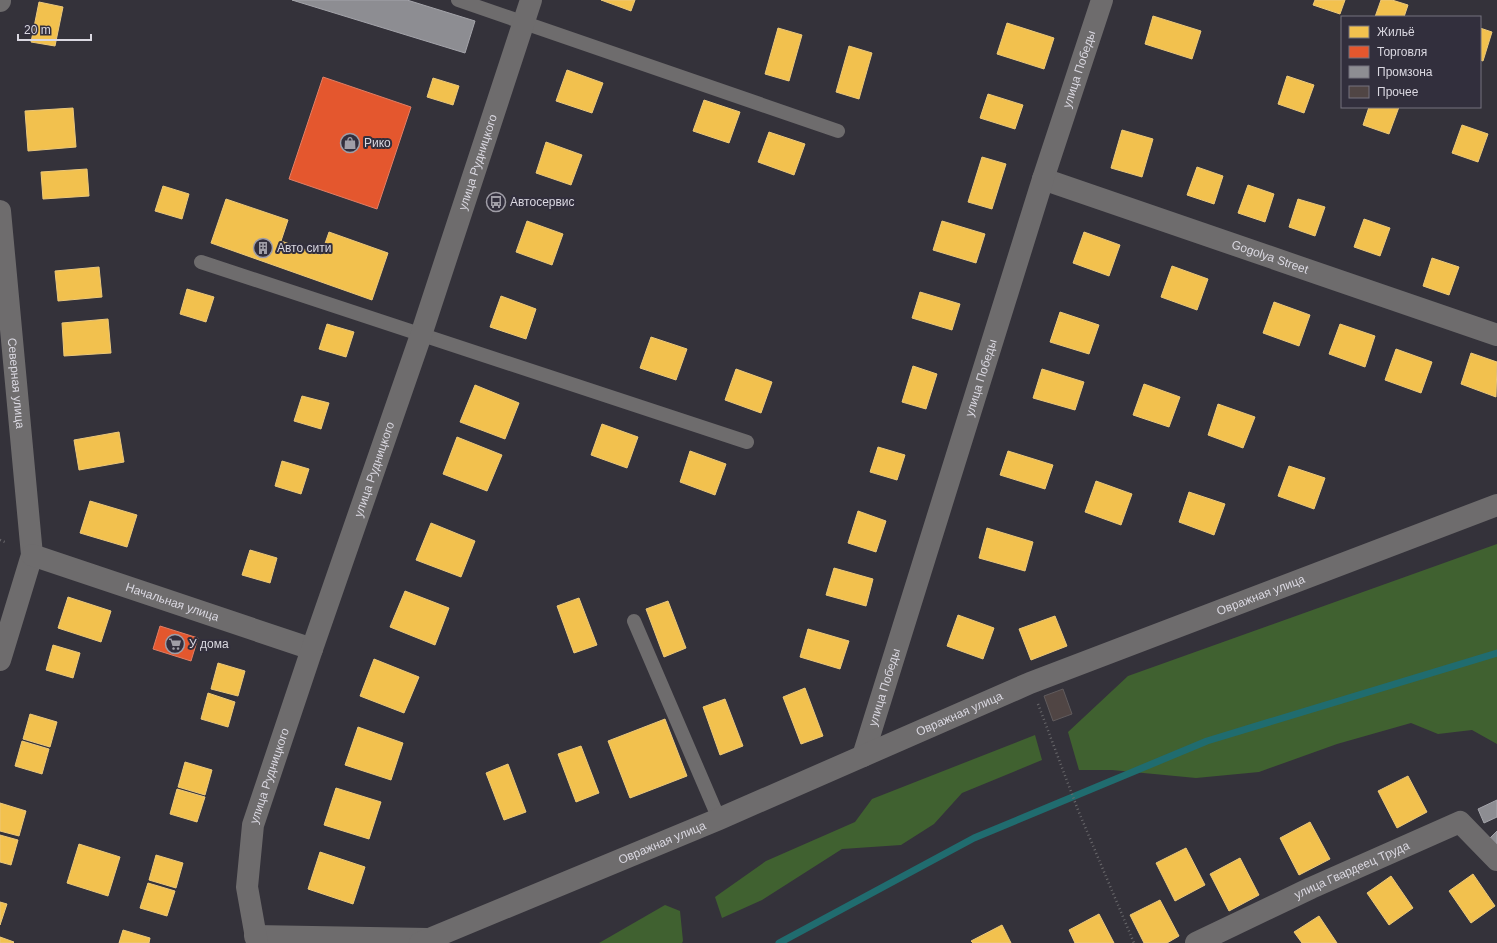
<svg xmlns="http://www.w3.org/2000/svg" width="1497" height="943" font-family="Arial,sans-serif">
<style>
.forest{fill:#406130}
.homes{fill:#f2c14e;stroke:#ebc87a}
.shops{fill:#e4572e;stroke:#e17e64}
.industry{fill:#8d8d92;stroke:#a4a4aa}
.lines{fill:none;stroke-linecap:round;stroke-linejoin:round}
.stream{stroke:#206c6f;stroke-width:7}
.building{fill:#504544;stroke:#605b5d}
.path{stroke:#6a696c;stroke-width:2.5;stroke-dasharray:1 3;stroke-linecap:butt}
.lane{stroke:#6e6c6d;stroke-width:14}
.street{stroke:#6e6c6d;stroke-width:22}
.labels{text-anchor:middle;stroke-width:4;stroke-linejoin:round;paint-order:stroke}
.street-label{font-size:12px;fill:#dad8e1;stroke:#322f3d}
.poi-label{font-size:12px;fill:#dad8e1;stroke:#322f3d;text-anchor:start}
</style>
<rect width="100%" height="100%" fill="#34323a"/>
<g class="forest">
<path d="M1497,544V744L1472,730L1438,734L1411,723L1337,744L1259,772L1196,778L1112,770H1079L1068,732L1128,676Z"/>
<path d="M1035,735L1042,760L962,793L934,824L901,845L842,849L762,900L722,918L715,897L766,861L855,822L872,799Z"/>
<path d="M665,905L680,911L683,941L682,943H599Z"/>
</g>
<g class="homes">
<path d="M601,0H635L631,11Z"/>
<path d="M1315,0H1345L1340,14L1313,5Z"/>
<path d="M1381,0H1392L1408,5L1404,17H1375Z"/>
<path d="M39,2L63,7L55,46L31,42Z"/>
<path d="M1153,16L1201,31L1192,59L1145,44Z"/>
<path d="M1007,23L1054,38L1044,69L997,54Z"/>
<path d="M778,28L802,35L789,81L765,74Z"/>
<path d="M1480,28L1492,32L1483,61L1480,60Z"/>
<path d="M849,46L872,53L859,99L836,92Z"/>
<path d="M567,70L603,83L592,113L556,101Z"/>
<path d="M1287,76L1314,85L1304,113L1278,104Z"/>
<path d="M433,78L459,86L453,105L427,97Z"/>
<path d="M988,94L1023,105L1015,129L980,118Z"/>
<path d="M704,100L740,112L729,143L693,131Z"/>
<path d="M1369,107H1399L1389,134L1363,125Z"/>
<path d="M73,108L76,147L28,151L25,111Z"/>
<path d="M1462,125L1488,134L1478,162L1452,153Z"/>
<path d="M1122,130L1153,139L1142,177L1111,168Z"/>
<path d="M769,132L805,144L794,175L758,162Z"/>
<path d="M546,142L582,155L571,185L536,173Z"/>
<path d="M982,157L1006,164L992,209L968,202Z"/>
<path d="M1197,167L1223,176L1214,204L1187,195Z"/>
<path d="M87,169L89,196L43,199L41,172Z"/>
<path d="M1248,185L1274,194L1265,222L1238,213Z"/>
<path d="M163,186L189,194L182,219L155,211Z"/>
<path d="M226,199L288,220L281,241L321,255L329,232L388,253L372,300L211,243Z"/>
<path d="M1298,199L1325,207L1315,236L1289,227Z"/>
<path d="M1364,219L1390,228L1380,256L1354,247Z"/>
<path d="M527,221L563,234L552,265L516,252Z"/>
<path d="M942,221L985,234L976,263L933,250Z"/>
<path d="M1084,232L1120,245L1109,276L1073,263Z"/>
<path d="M1432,258L1459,267L1449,295L1423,286Z"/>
<path d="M1172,266L1208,279L1197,310L1161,297Z"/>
<path d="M99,267L102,297L58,301L55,271Z"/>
<path d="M187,289L214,297L206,322L180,314Z"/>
<path d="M920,292L960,304L952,330L912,318Z"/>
<path d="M501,296L536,309L526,339L490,327Z"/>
<path d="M1274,302L1310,315L1299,346L1263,333Z"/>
<path d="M1060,312L1099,325L1089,354L1050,342Z"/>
<path d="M108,319L111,353L64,356L62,323Z"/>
<path d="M327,324L354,332L346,357L319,349Z"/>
<path d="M1340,324L1375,336L1365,367L1329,354Z"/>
<path d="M651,337L687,349L676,380L640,368Z"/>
<path d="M1396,349L1432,362L1421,393L1385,380Z"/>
<path d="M1471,353L1497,362L1496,397L1461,384Z"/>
<path d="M913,366L937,374L926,409L902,402Z"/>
<path d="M736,369L772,382L761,413L725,400Z"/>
<path d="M1042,369L1084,382L1075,410L1033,398Z"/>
<path d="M1144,384L1180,397L1169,427L1133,415Z"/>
<path d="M475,385L519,403L505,439L460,422Z"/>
<path d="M302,396L329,403L321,429L294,421Z"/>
<path d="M1218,404L1255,417L1243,448L1208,435Z"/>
<path d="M602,424L638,437L627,468L591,455Z"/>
<path d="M119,432L124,462L79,470L74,440Z"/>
<path d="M457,437L502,455L487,491L443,474Z"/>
<path d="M878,447L905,455L897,480L870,472Z"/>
<path d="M690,451L726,464L715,495L680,482Z"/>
<path d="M1008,451L1053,465L1045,489L1000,475Z"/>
<path d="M282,461L309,469L301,494L275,486Z"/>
<path d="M1289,466L1325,478L1314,509L1278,496Z"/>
<path d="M1096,481L1132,494L1121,525L1085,512Z"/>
<path d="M1189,492L1225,504L1214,535L1179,522Z"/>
<path d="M90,501L137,515L127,547L80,533Z"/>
<path d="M858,511L886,521L876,552L848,543Z"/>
<path d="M431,523L475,541L461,577L416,560Z"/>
<path d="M987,528L1033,542L1025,571L979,558Z"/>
<path d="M250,550L277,558L270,583L242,575Z"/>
<path d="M834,568L873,579L866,606L826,595Z"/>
<path d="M405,591L449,608L435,645L390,627Z"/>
<path d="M68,597L111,611L101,642L58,628Z"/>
<path d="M579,598L597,645L574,653L557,606Z"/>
<path d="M668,601L686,648L664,657L646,609Z"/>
<path d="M958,615L994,628L983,659L947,646Z"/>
<path d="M1055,616L1067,646L1031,660L1019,629Z"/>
<path d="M808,629L849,641L840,669L800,657Z"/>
<path d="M53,645L80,653L73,678L46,670Z"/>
<path d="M374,659L419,677L404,713L360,696Z"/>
<path d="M218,663L245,671L238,696L211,689Z"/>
<path d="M805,688L823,736L801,744L783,697Z"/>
<path d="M208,693L235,702L228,727L201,719Z"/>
<path d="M725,699L743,746L720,755L703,707Z"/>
<path d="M30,714L57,722L50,747L23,739Z"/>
<path d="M665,719L687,776L630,798L608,741Z"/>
<path d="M358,727L403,743L391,780L345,765Z"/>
<path d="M22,741L49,749L42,774L15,766Z"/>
<path d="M581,746L599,793L576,802L558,754Z"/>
<path d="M185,762L212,770L205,795L178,787Z"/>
<path d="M508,764L526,812L504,820L486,773Z"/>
<path d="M1408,776L1427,812L1397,828L1378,791Z"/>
<path d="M336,788L381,802L369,839L324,825Z"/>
<path d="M177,789L205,797L197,822L170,814Z"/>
<path d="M0,803L26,811L19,836L0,831Z"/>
<path d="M1310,822L1330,859L1299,875L1280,838Z"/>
<path d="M0,835L18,840L11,865L0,862Z"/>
<path d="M79,844L120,857L108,896L67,883Z"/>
<path d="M1186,848L1205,885L1175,901L1156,863Z"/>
<path d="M320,852L365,867L353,904L308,889Z"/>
<path d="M156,855L183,863L176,888L149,880Z"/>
<path d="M1240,858L1259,895L1229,911L1210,874Z"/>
<path d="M1473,874L1495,906L1471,923L1449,891Z"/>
<path d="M1391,876L1413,908L1389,925L1367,893Z"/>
<path d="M148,883L175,891L167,916L140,908Z"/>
<path d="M1160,900L1179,936L1167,943H1144L1130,915Z"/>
<path d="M0,902L7,904L0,925Z"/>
<path d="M1099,914L1114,943H1075L1069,930Z"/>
<path d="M1319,916L1337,943H1302L1294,932Z"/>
<path d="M1002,925L1011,943H973L971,941Z"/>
<path d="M123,930L150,938L149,943H119Z"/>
<path d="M0,937L14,942L13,943H0Z"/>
</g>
<g class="shops">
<path d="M323,77L411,107L377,209L289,179Z"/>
<path d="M160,626L198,638L191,661L153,649Z"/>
</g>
<g class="industry">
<path d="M292,0H407L475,21L465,53Z"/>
<path d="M1497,800V817L1484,823L1478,809Z"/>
<path d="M1497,831V846L1489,839Z"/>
</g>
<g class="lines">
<path class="stream" d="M779,943L974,838L1207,741L1497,653"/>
</g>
<path class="building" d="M1063,689L1072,714L1053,721L1044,696Z"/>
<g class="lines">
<g class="path">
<path d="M0,540L7,543"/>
<path d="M1038,704L1078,810L1134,943"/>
</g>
<g class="lane">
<path d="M458,0L838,131"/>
<path d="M201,262L747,442"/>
<path d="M634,621L719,819"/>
</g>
<g class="street">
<path d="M0,1V0"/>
<path id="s1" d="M1043,179L1497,335"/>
<path id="s2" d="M0,211L32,555L0,660"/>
<path id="s3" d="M32,555L312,649"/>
<path id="s4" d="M863,756L1043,179L1102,0"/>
<path d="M255,936L428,939"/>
<path id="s5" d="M257,943L247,887L253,825L312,649L421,335L531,0"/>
<path id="s6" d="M420,943L719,819L1030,683L1497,505"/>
<path id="s7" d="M1196,943L1311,888L1460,822L1497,860"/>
</g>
</g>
<defs>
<symbol id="shop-ring" viewBox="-11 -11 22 22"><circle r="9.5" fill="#322f3d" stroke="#a09ea7" stroke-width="1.5"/><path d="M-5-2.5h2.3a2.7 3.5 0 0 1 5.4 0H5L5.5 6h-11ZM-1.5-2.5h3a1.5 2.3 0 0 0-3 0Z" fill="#a09ea7"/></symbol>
<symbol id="bus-ring" viewBox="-11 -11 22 22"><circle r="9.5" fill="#322f3d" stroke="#a09ea7" stroke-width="1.5"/><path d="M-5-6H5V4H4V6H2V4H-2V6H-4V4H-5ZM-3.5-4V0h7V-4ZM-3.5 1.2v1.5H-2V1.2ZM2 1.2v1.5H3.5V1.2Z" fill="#a09ea7"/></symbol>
<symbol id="building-ring" viewBox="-11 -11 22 22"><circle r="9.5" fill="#322f3d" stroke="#a09ea7" stroke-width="1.5"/><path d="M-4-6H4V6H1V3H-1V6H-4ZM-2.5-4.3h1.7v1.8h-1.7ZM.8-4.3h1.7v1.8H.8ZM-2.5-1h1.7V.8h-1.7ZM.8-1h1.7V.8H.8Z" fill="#a09ea7"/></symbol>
<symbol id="supermarket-ring" viewBox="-11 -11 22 22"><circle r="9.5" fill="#322f3d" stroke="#a09ea7" stroke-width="1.5"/><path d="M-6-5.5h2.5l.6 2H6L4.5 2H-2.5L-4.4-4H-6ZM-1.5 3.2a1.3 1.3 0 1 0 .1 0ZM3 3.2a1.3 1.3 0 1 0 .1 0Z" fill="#a09ea7"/></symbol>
</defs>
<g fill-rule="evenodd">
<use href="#shop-ring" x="339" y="132" width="22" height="22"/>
<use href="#bus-ring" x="485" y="191" width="22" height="22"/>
<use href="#building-ring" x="252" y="237" width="22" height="22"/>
<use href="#supermarket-ring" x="164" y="633" width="22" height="22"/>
</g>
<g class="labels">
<g class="street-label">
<text dy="4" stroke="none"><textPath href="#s4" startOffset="720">улица Победы</textPath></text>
<text dy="4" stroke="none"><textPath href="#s5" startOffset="819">улица Рудницкого</textPath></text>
<text dy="4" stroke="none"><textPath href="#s1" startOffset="240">Gogolya Street</textPath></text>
<text dy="4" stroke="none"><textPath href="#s4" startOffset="396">улица Победы</textPath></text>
<text dy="4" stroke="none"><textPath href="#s2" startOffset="173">Северная улица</textPath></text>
<text dy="4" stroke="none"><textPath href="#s5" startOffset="495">улица Рудницкого</textPath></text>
<text dy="4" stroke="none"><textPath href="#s6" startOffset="910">Овражная улица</textPath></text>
<text dy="4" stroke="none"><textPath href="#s3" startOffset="148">Начальная улица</textPath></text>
<text dy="4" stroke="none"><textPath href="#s4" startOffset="72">улица Победы</textPath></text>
<text dy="4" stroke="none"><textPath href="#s6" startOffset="586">Овражная улица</textPath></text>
<text dy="4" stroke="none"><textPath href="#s5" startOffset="171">улица Рудницкого</textPath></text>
<text dy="4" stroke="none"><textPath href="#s6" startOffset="262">Овражная улица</textPath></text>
<text dy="4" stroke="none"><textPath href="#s7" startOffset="172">улица Гвардеец Труда</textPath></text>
</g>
<g class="poi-label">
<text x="364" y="147">Рико</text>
<text x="510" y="206">Автосервис</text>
<text x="277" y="252">Авто сити</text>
<text x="189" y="648">У дома</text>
</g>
</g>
<rect x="1341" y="16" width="140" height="92" fill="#322f3d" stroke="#75737f"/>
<rect x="1349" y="26" width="20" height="12" fill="#f2c14e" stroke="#75737f"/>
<text x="1377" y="36" font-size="12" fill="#dad8e1">Жильё</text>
<rect x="1349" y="46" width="20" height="12" fill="#e4572e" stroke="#75737f"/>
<text x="1377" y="56" font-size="12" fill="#dad8e1">Торговля</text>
<rect x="1349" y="66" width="20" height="12" fill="#8d8d92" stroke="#75737f"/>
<text x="1377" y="76" font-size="12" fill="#dad8e1">Промзона</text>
<rect x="1349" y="86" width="20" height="12" fill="#504544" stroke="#75737f"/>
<text x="1377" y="96" font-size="12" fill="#dad8e1">Прочее</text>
<path d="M18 34v6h73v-6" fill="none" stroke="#dad8e1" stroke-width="2"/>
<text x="24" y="34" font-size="12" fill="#dad8e1" stroke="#322f3d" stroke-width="3" paint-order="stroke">20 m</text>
</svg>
